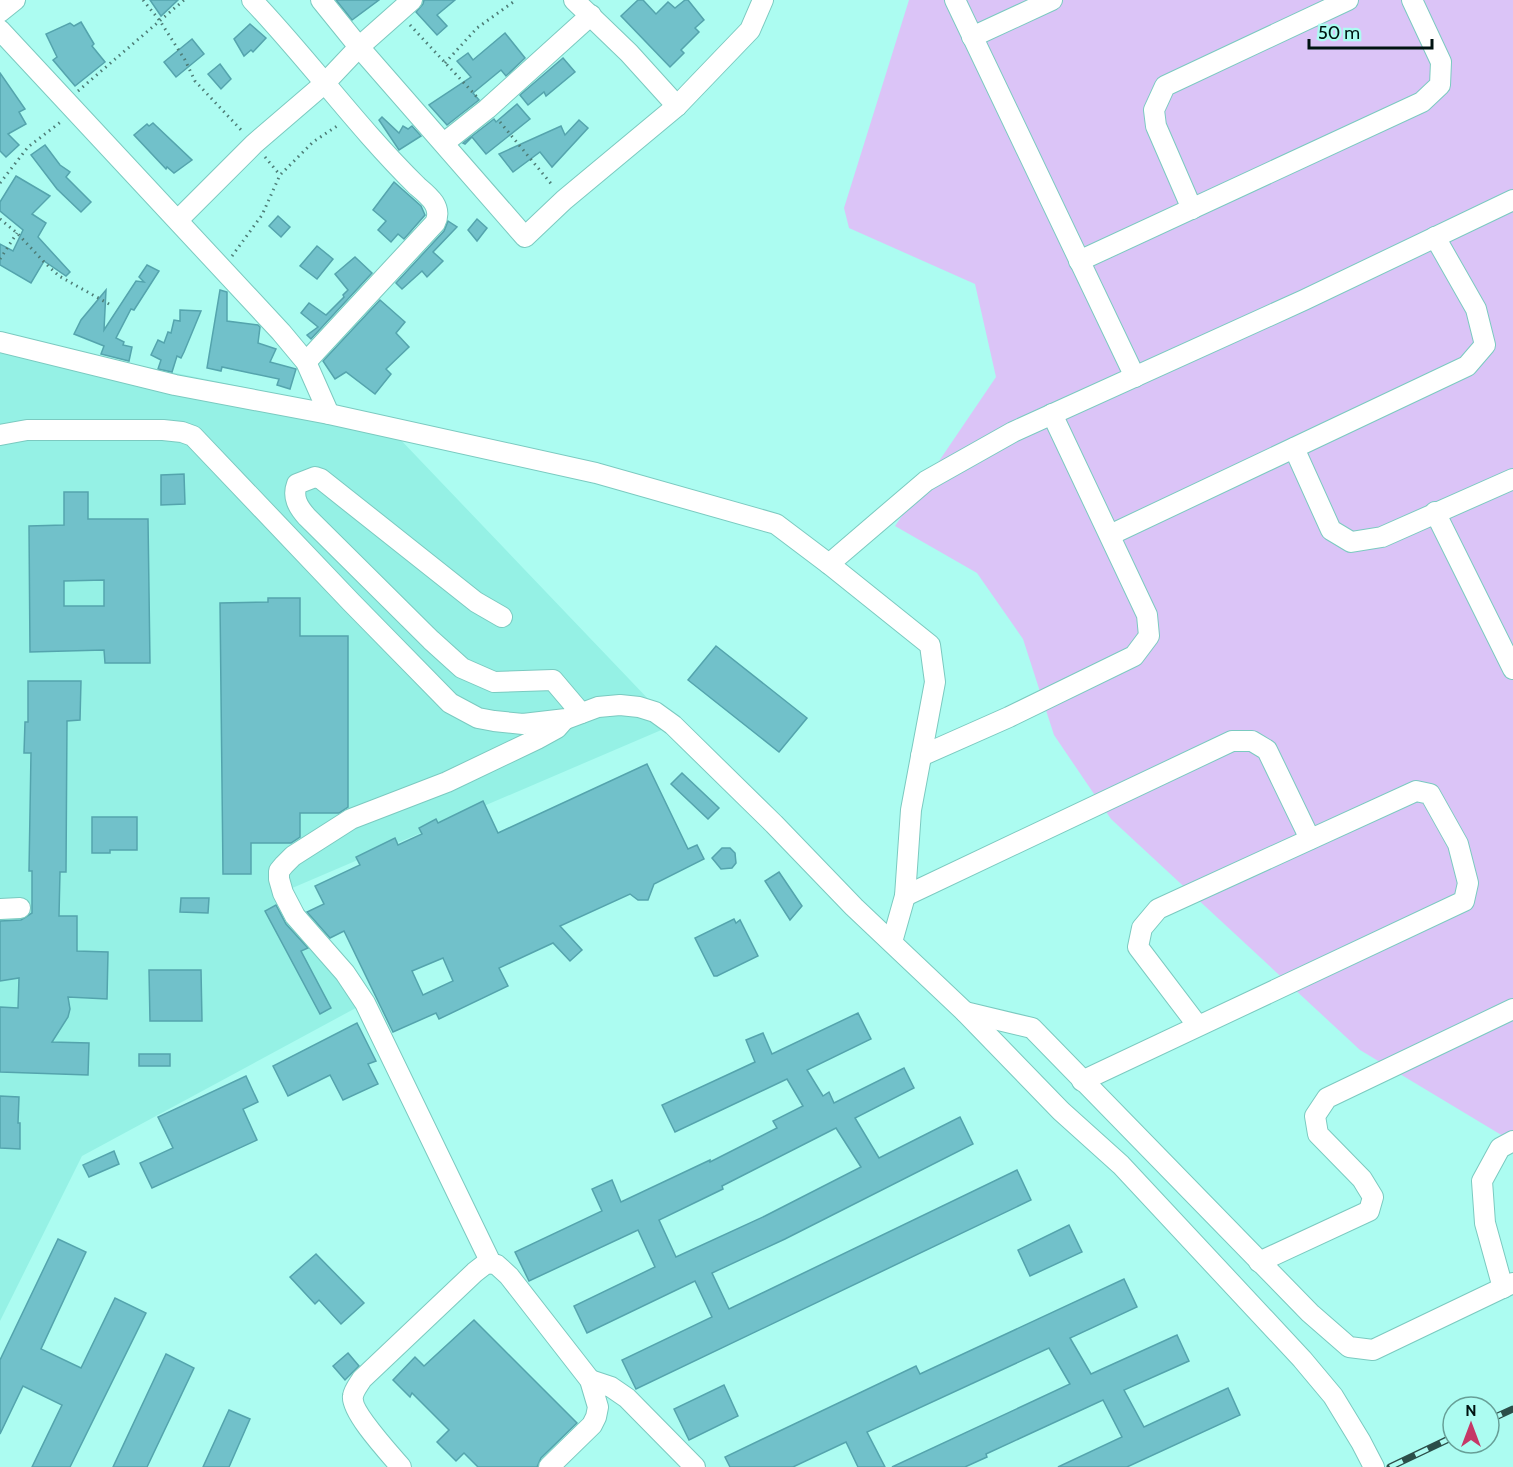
<svg xmlns="http://www.w3.org/2000/svg" width="1513" height="1467" font-family="Cabin,sans-serif">
<style>
.built{fill:#95f1e5}
.green{fill:#dbc4f7}
.building{fill:#71c1ca;stroke:#54a4ad;stroke-width:1.5;fill-rule:evenodd}
.lines{fill:none;stroke-linecap:round;stroke-linejoin:round}
.minor-casing{stroke:#7bcac0;stroke-width:22}
.path{stroke:#4d7c76;stroke-width:3;stroke-dasharray:1.5 4.5;stroke-linecap:butt}
.minor{stroke:#fff;stroke-width:20}
.rail-casing{stroke:#2c4f4a;stroke-width:7}
.rail{stroke:#acfcf1;stroke-width:4.5;stroke-dasharray:14;stroke-linecap:butt}
</style>
<rect width="100%" height="100%" fill="#acfcf1"/>
<path class="built" d="M0,337L376,414L673,725L283,892L365,1003L82,1156L0,1321Z"/>
<path class="green" d="M909,0H1513V1142L1360,1050L1111,819L1054,735L1023,639L977,573L895,526L996,377L975,284L849,228L844,208Z"/>
<g class="building">
<path d="M150,0H178L161,16Z"/>
<path d="M336,0H379L352,20Z"/>
<path d="M424,0H455L437,15L447,26L437,35L416,12L423,4Z"/>
<path d="M638,0H643L656,14L668,2L675,8L685,0H688L704,20L695,28L699,32L681,50L684,53L670,67L621,16Z"/>
<path d="M81,22L94,44L92,46L105,62L75,86L53,60L57,57L46,34L70,23L74,26Z"/>
<path d="M250,24L266,38L253,52L251,50L244,56L234,39Z"/>
<path d="M505,33L525,58L506,76L501,70L473,93L479,100L447,125L429,105L471,77L457,61L468,53L473,60Z"/>
<path d="M192,39L204,54L176,77L164,62Z"/>
<path d="M563,58L575,72L546,96L544,92L528,105L520,95Z"/>
<path d="M220,64L231,79L221,89L208,74Z"/>
<path d="M0,73L25,109L19,112L26,124L8,134L19,145L6,157L0,151Z"/>
<path d="M517,104L530,119L486,154L472,137L465,144L463,143L494,119L496,122Z"/>
<path d="M382,117L399,133L403,126L408,129L412,126L421,136L399,150L379,120Z"/>
<path d="M579,120L588,128L552,167L540,152L513,172L499,154L561,126L565,135Z"/>
<path d="M153,123L192,160L174,173L167,167L166,169L134,135L147,124L149,126Z"/>
<path d="M45,145L60,165L70,172L66,177L91,202L81,212L57,189L31,155Z"/>
<path d="M16,176L50,196L32,214L46,223L38,237L70,272L66,276L44,261L31,283L0,265V244L13,251L23,230L0,211V202Z"/>
<path d="M394,182L421,206L425,215L404,239L398,234L391,242L378,230L386,221L373,210Z"/>
<path d="M278,216L290,227L281,237L269,226Z"/>
<path d="M477,219L487,228L477,241L468,230Z"/>
<path d="M448,221L457,227L433,252L443,261L427,277L422,271L402,289L396,283L444,231Z"/>
<path d="M317,246L333,259L317,279L300,266Z"/>
<path d="M355,257L372,273L311,339L307,335L318,327L301,313L309,303L326,315L344,297L343,295L348,290L335,274Z"/>
<path d="M147,265L159,271L134,310L131,309L116,338L124,342L123,345L132,347L129,361L101,354L104,346L74,334L81,320L106,290L104,330L136,281L144,282L139,277Z"/>
<path d="M220,290L227,292V321L258,325L260,327L258,343L276,349L270,362L296,369L290,389L277,385L279,379L222,367L221,371L207,368Z"/>
<path d="M380,300L405,322L396,333L409,347L386,369L391,374L375,394L346,372L335,379L323,361Z"/>
<path d="M180,310L201,311L184,352L181,358L177,356L172,372L158,369L161,360L151,355L158,340L164,343L168,332L171,333L174,320L180,321Z"/>
<path d="M184,474L185,504L161,505V475Z"/>
<path d="M64,492H88V519H148L150,663H105L104,650L30,652L29,526L64,525ZM104,580V606H64V581Z"/>
<path d="M268,598H300V636H348V807L339,813H300V837L291,843H251V874H223L220,603L268,602Z"/>
<path d="M716,646L807,718L779,752L688,680Z"/>
<path d="M28,681H81L80,720L67,721L66,872H60L59,916H77V951L108,952L107,999L68,997L70,1009L68,1017L52,1042L89,1043L88,1075L0,1072V1007L18,1008L19,978L0,981V921L21,920L32,913V871H29L31,753H24L25,722H28Z"/>
<path d="M647,764L688,849L697,845L704,859L654,884L648,900H638L630,894L560,926L582,950L570,961L553,943L499,968L508,986L439,1019L436,1013L393,1032L344,931L330,938L307,912L324,904L315,886L360,865L356,857L395,838L398,845L422,834L419,828L436,819L438,823L483,801L498,833ZM443,958L453,981L423,995L412,971Z"/>
<path d="M682,773L719,808L708,819L671,784Z"/>
<path d="M92,817H137V850H110V853H92Z"/>
<path d="M722,848H730L735,853L736,863L732,868L721,869L712,858Z"/>
<path d="M779,872L802,906L790,920L765,881Z"/>
<path d="M181,898H209L208,913L180,912Z"/>
<path d="M276,905L286,924L308,948L301,951L331,1008L320,1014L265,911Z"/>
<path d="M734,919L736,923L740,920L758,956L717,976H714L695,938Z"/>
<path d="M149,970H201L202,1021H150Z"/>
<path d="M858,1013L871,1039L807,1070L823,1096L829,1092L834,1103L904,1068L914,1088L855,1118L879,1158L960,1117L973,1144L785,1239L712,1273L729,1309L1017,1170L1031,1200L636,1389L622,1360L712,1317L695,1281L587,1333L574,1306L655,1267L638,1230L529,1281L515,1252L602,1211L592,1189L612,1180L621,1202L710,1160V1162L777,1128L773,1121L803,1106L787,1079L675,1132L662,1105L755,1062L746,1040L763,1033L772,1054ZM836,1128L861,1167L765,1216L676,1257L659,1220L723,1189L722,1186Z"/>
<path d="M357,1023L376,1061L368,1064L378,1084L343,1100L330,1075L288,1096L273,1066Z"/>
<rect x="139" y="1054" width="31" height="12"/>
<path d="M246,1076L258,1102L243,1109L257,1140L152,1188L140,1163L173,1148L158,1117Z"/>
<path d="M0,1096L19,1097L18,1123H20V1149L0,1148Z"/>
<path d="M114,1151L119,1164L89,1177L83,1165Z"/>
<path d="M1069,1225L1082,1252L1030,1276L1018,1250Z"/>
<path d="M58,1239L86,1252L41,1349L81,1368L115,1298L146,1313L70,1467H32L62,1405L23,1386L0,1434V1360Z"/>
<path d="M316,1254L364,1303L341,1324L319,1300L315,1304L290,1277Z"/>
<path d="M1124,1279L1137,1307L1070,1338L1091,1374L1177,1335L1189,1361L1124,1390L1144,1427L1228,1388L1240,1415L1127,1467H1058L1122,1437L1103,1400L986,1454L987,1457L965,1467H892L1070,1384L1049,1348L867,1432L885,1467H858L846,1442L793,1467H730L725,1457L916,1366L920,1374Z"/>
<path d="M474,1320L577,1423L541,1458L537,1467H478L464,1453L456,1461L437,1442L449,1430L412,1393L410,1397L393,1380L415,1357L424,1366Z"/>
<path d="M348,1353L359,1366L345,1380L333,1366Z"/>
<path d="M166,1354L194,1368L147,1467H113Z"/>
<path d="M724,1385L738,1416L689,1440L674,1409Z"/>
<path d="M229,1410L250,1419L229,1467H203Z"/>
</g>
<g class="lines">
<defs>
<g id="minor">
<path d="M252,0C310,61 357,127 417,186C429,196 443,207 435,223L306,362"/>
<path d="M321,0L359,47L525,237L564,200L677,106L750,30L763,0"/>
<path d="M574,0L629,53L677,106"/>
<path d="M955,0L1135,377"/>
<path d="M0,12L15,0"/>
<path d="M0,30L281,332L306,362L329,414"/>
<path d="M972,37L1052,0"/>
<path d="M444,143L487,109L591,15"/>
<path d="M1192,209L1156,126L1154,110L1165,86L1348,0"/>
<path d="M178,220L254,144L325,83L359,47L412,0"/>
<path d="M1079,261L1422,102L1440,85L1441,62L1412,0"/>
<path d="M0,342L175,385L329,414L596,473L776,524L829,564L930,645L935,682L911,810L905,896L892,942"/>
<path d="M0,435L27,430H163L182,432L193,436L351,602L450,703L478,718L494,721L523,724L566,719L598,707L620,705L639,707L655,712L673,725L774,824L854,907L965,1012L1061,1111L1121,1165L1302,1359L1333,1396L1361,1442L1374,1467"/>
<path d="M1294,448L1331,530L1351,542L1382,537L1513,479"/>
<path d="M1435,512L1513,669"/>
<path d="M1110,535L1467,366L1485,345L1476,309L1435,237"/>
<path d="M829,564L926,481L1013,432L1304,300L1513,200"/>
<path d="M502,617L476,602L321,479L315,477L297,484C292,497 298,507 307,517L431,640L462,668L494,682L553,680L581,713"/>
<path d="M921,756L1009,717L1134,656L1149,636L1147,615L1052,414"/>
<path d="M905,896L1232,741H1252L1267,750L1310,839"/>
<path d="M0,909L20,908"/>
<path d="M965,1012L1032,1028L1310,1313L1349,1347L1373,1350L1513,1283"/>
<path d="M1082,1081L1464,901L1468,883L1458,844L1430,794L1416,791L1158,909L1142,928L1138,947L1198,1026"/>
<path d="M1259,1262L1369,1211L1373,1197L1362,1179L1318,1134L1315,1116L1327,1098L1513,1009"/>
<path d="M1503,1288L1485,1223L1482,1181L1500,1148L1513,1141"/>
<path d="M590,1380L611,1387L627,1398L695,1467"/>
<path d="M401,1467C390,1454 350,1411 353,1396C354,1390 359,1384 362,1379L475,1272L484,1265L491,1263"/>
<path d="M549,1467L592,1425L596,1417L598,1407L590,1380L509,1276L497,1265L491,1263L365,1003L345,973L295,916L283,893L279,879V871L284,865L293,856L351,819L447,782L537,739L557,728L564,720"/>
</g>
</defs>
<use href="#minor" class="minor-casing"/>
<g class="path">
<path d="M143,0L160,21L185,60L195,81L243,132"/>
<path d="M410,25L477,97"/>
<path d="M445,63L477,28L516,0"/>
<path d="M78,91L184,0"/>
<path d="M500,122L553,186"/>
<path d="M265,157L280,175"/>
<path d="M0,183L28,147L62,121"/>
<path d="M0,219L17,233L45,263L59,276L109,304"/>
<path d="M232,256L262,215L280,175L313,142L337,126"/>
<path d="M0,259L17,233"/>
</g>
<use href="#minor" class="minor"/>
<defs>
<g id="rail">
<path d="M1489,1420L1513,1409"/>
<path d="M1390,1467L1453,1437"/>
</g>
</defs>
<use href="#rail" class="rail-casing"/>
<use href="#rail" class="rail"/>
</g>
<g transform="translate(1471 1425)"><circle r="28" fill="#acfcf1" stroke="#679f97" stroke-width="1.5"/>
<path d="M0-4.5L10 22L0 15L-10 22Z" fill="#c53867"/>
<text y="-9" font-size="16" font-weight="bold" text-anchor="middle" fill="#001311">N</text>
</g>
<path d="M1309 39v9h123v-9" fill="none" stroke="#001311" stroke-width="3"/>
<text x="1318" y="39" font-size="18" fill="#001311" stroke="#acfcf1" stroke-width="4.5" paint-order="stroke">50 m</text>
</svg>
